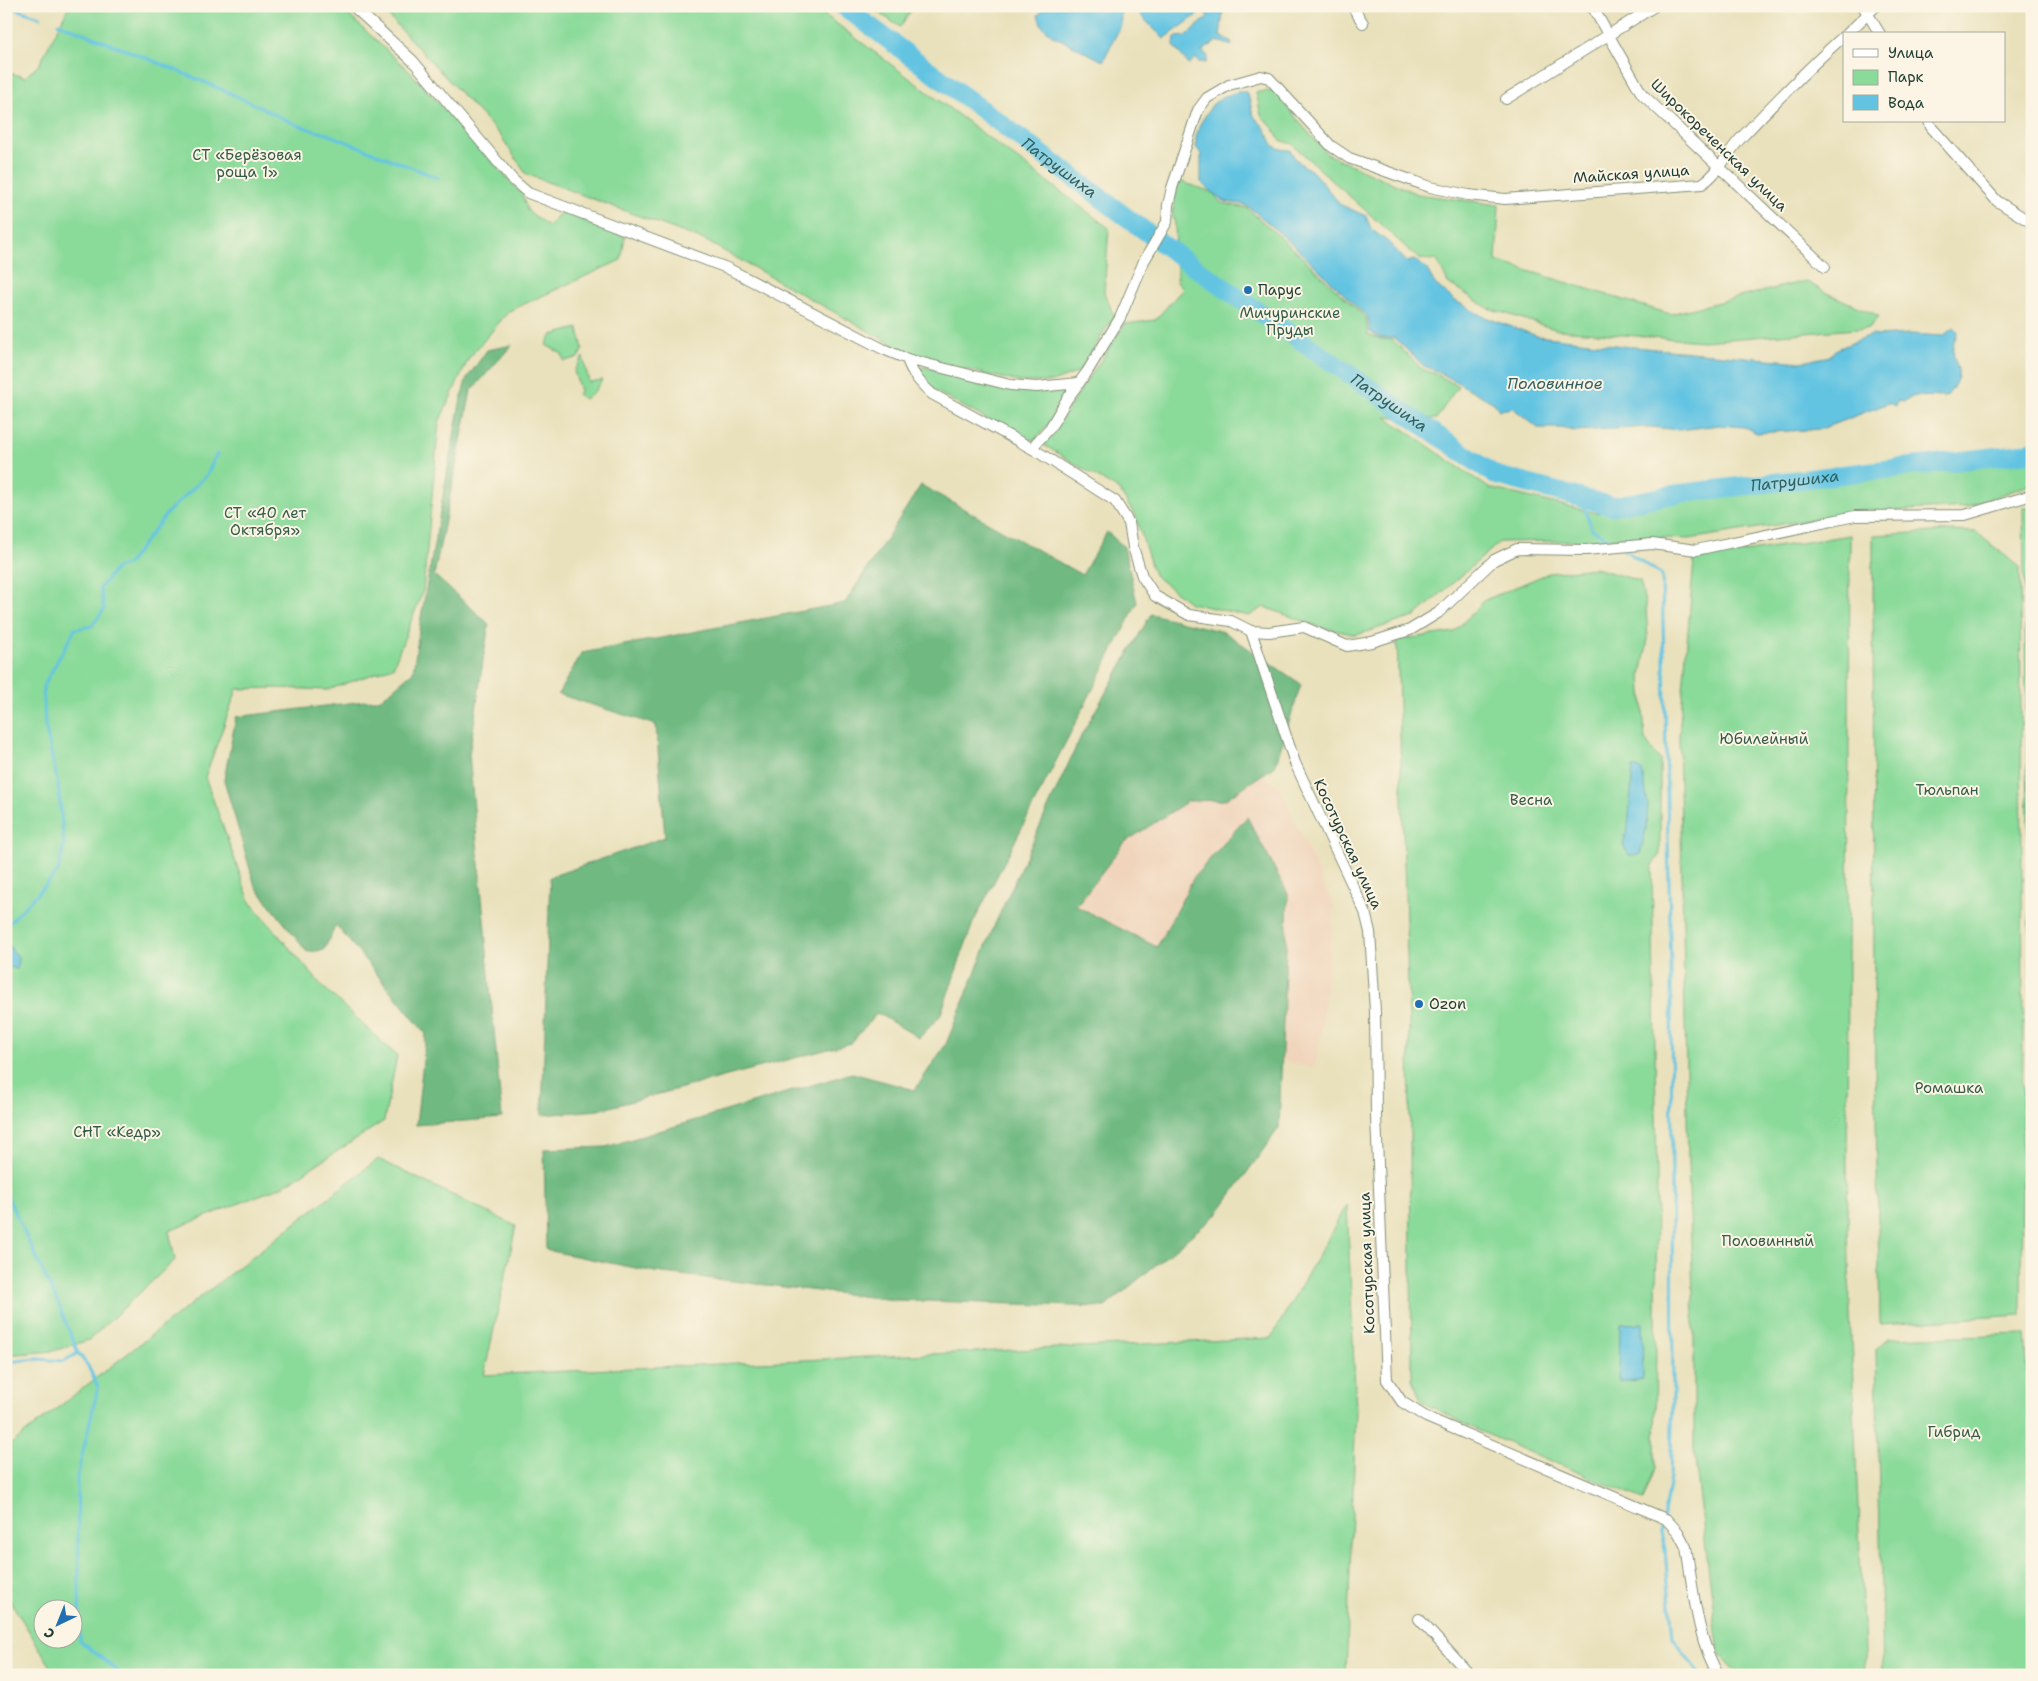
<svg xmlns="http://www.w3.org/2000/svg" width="2038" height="1681" font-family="'Shantell Sans',sans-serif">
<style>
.built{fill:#f0d5bc}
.green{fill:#8ada9a;stroke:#548c67;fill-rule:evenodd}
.forest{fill:#6fba82;stroke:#477c5b}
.water{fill:#63c4e2;stroke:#41808b}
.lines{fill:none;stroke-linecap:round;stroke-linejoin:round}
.stream{stroke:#63c4e2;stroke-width:3}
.river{stroke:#63c4e2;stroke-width:19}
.minor-casing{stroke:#848f78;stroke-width:12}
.minor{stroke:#fff;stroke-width:10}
.poi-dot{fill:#1f6fb2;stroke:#fcf5e5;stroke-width:2}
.labels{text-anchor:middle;stroke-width:4;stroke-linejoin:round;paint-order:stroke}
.street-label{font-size:15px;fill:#1f3d34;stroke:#fcf5e5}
.park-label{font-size:15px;fill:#345c48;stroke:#fcf5e5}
.poi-label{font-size:15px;fill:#1f3d34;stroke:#fcf5e5;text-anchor:start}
.water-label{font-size:16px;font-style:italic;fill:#305f60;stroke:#fcf5e5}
</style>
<rect width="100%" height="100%" fill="#fcf5e5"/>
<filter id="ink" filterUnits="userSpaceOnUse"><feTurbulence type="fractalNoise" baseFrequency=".02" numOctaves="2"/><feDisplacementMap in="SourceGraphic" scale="10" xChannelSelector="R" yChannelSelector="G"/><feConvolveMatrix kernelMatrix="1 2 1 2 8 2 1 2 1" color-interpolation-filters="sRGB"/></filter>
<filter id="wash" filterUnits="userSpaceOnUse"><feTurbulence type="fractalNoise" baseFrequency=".0096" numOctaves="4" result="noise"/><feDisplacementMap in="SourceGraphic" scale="20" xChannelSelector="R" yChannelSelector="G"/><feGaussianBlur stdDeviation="1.12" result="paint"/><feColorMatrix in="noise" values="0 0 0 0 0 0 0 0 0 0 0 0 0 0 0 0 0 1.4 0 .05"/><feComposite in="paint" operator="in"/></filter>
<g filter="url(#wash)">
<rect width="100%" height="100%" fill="#e9e1bc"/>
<path class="built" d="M1236,755L1280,788L1334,906L1322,1026L1315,1069L1277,1059L1067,910L1125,812Z"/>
<g class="green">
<path d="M69,6H339L410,72L522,194L527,210L548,226L562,211L625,237L621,260L509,311L469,358L439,422L423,591L393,667L327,690L278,688L237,689L205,777L250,902L322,986L397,1056L384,1121L283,1186L169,1231L175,1260L89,1340L53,1351L6,1355V72L25,77L39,65Z"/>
<path d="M379,6H813L1109,228L1104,292L1114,316L1079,372L1052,382H1019L917,358L706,241L526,174L500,135Z"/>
<path d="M869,6H914L900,27Z"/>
<path d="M1273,91L1327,154L1417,194L1499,205L1496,261L1670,314L1805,281L1829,294L1879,316L1869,328L1703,341L1558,330L1488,308L1448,283L1437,260L1419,259L1292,144L1280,140L1273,128L1261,115L1256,92Z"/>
<path d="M1179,181L1206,190L1214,194L1221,203L1247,208L1299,254L1366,318L1368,334L1380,339L1393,340L1422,369L1438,375L1458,386L1436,419L1386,417L1489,488L1596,513L1827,482L2028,460L2032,457V484L1967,507L1852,513L1689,539L1637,537L1574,541L1500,542L1414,617L1356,635L1320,627L1264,607L1249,616L1190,603L1154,575L1136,517L1119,490L1044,445L1125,324L1155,320L1183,289L1177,282L1175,224L1172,214Z"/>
<path d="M578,328L583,349L578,358L564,361L562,354L546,345L552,335Z"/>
<path d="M583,357L589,382L602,380L595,391L585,399L578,395L580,391L574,371Z"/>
<path d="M925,367L1013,389L1069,387L1047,426L1036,439L1024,440L930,388L920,378L917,369Z"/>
<path d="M2023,508H2032L2031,1005Z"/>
<path d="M1953,531L1976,532L2020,568L2023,1015L2021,1315L1880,1324L1874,1012L1873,535Z"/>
<path d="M1850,535L1847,1166L1850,1314L1865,1675H1739L1719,1654L1694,1451V1320L1688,1164L1679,736L1694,560Z"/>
<path d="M1595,568L1640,581L1646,607L1648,639L1641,675L1645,740L1660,760V854L1652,866L1657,1176L1655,1468L1643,1500L1477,1430L1422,1402L1412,1379L1409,1019L1397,640L1454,632L1485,600L1549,573Z"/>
<path d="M378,1159L516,1226L484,1375L1271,1338L1347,1205L1356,1410L1346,1675H56L6,1594V1448ZM42,1608H72V1638H42Z"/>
<path d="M2025,1334L2032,1437V1675H1883L1876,1349L1889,1338Z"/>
</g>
<g class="forest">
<path d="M512,345L471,391L434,575L489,624C481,667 477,711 469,754L502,1118L416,1125L426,1034L336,925L324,950L307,952L255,886L224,780L236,717L381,699L413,672L421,617L459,408L466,380L487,350Z"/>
<path d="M921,485L1082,575L1107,532L1124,547L1137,603L973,923L940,1016L919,1038L877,1013L851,1043L599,1110L542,1115L550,877L665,837L656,725L558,694L582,653L845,603Z"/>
<path d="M1151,614L1224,632L1301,684L1275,766L1224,800L1188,801L1125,842L1076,906L1157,947L1194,877L1247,817L1288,894L1279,1128L1217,1214L1105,1307L895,1300L655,1272L546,1250L544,1149L606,1147L852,1073L915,1090L946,1044L995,924L1082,734Z"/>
</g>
<g class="water">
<path d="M1047,6H1120L1121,25L1103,61L1052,35L1042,26L1038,15Z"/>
<path d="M1131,6H1209L1223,13L1220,36L1231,41L1232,46L1217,41L1202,51L1208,56L1206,63L1199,62L1195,58L1189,65L1174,46L1175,37L1186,36L1208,17L1204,10L1164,39Z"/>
<path d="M1237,92H1246C1251,100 1250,106 1253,114C1255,119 1260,122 1263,126C1274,140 1267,149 1290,150L1296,160L1313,172L1341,205L1366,216L1371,229L1388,242L1407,262L1414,260L1426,268L1435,284L1454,300L1482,316L1537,336L1623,346L1801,362L1830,356L1835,350L1873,334L1877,336L1910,334L1943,336L1954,327L1958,331C1957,334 1955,339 1954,342C1949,369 1971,366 1946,397L1914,396L1903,402L1898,401L1895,406L1889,403L1821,429L1757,433L1744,427L1719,425L1680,430L1651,427L1575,431L1560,428H1538L1513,408L1499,410L1494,403L1439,372L1424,366L1394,338H1381L1370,332L1368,318C1329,280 1292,241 1250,208C1242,202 1232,204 1224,201C1221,200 1204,185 1201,182V154L1196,147V137L1200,124L1212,105L1222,97Z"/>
<path d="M1633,767L1642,770L1648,805L1646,829L1640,855H1629L1623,845L1628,827Z"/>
<path d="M6,943L18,957L17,969L6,966Z"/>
<path d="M1642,1323L1643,1379L1619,1382L1620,1324Z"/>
</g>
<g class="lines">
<g class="stream">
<path d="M6,6L40,17"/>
<path d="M58,23C120,48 182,71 243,99C273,112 293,127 327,134L438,178"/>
<path d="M1580,498L1592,529L1616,544"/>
<path d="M1623,549L1662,575L1671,971L1673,1401L1670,1477L1661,1533L1665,1550L1673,1638L1700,1675"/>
<path d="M6,930L9,923L58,872L64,844L58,785L45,725L43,687L75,629L92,626L104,609L100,588L116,568L127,565L168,512L207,475L217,454"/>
<path d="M6,1194L58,1303L78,1353L88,1366L98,1387L77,1477L80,1641L123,1675"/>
<path d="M6,1362L37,1359L64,1361L78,1353"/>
</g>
<path class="river" id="s1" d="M843,6L1184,260L1495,475L1612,506L1676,494L2026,453L2032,450"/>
</g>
</g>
<g filter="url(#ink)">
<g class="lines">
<defs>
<g id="minor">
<path d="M353,6L413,61L513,180L528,193L727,268L883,349L907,359C912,374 920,383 932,394L1033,449L1115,501L1129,523L1133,547L1142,576L1155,596L1189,615L1231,621L1251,631L1295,763L1365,912L1370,932L1375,1011L1376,1116L1387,1380L1402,1402L1426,1417L1666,1519L1678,1532L1686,1547C1693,1586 1697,1642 1719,1675"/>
<path d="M1352,6L1363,23"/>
<path d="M1592,6L1642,94L1825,267"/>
<path d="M1863,6L1880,34"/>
<path d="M1847,34L1876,6"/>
<path d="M1506,99L1655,6"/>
<path d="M1929,121L1931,127L1997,201L2027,220L2032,217"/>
<path d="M907,359L1010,385L1037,387L1079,383"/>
<path d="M1033,449L1036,443L1050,428L1067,399L1087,372L1120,318L1144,261L1167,222L1168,205L1172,188L1198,110L1207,98L1229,85L1261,76L1269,78L1331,146L1349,158L1430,187L1468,195L1505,199L1702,184C1721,171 1726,154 1741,138C1774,103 1808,68 1844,36"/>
<path d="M1251,631L1269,632L1304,627L1347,646L1372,642L1410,630L1438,613L1494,560L1517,549L1586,550L1652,544L1696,550L1855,516L1965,515L2032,495"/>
<path d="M1419,1619L1470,1675"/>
</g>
</defs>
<use href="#minor" class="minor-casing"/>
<use href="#minor" class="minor"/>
</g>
</g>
<g class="poi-dot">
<circle cx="1248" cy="290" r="5"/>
<circle cx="1419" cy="1004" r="5"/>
</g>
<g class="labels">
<g class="street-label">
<text transform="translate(1719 145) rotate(44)" y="5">Широкореченская улица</text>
<text transform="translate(1631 174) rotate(-4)" y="5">Майская улица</text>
<text transform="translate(1348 844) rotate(65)" y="5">Косотурская улица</text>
<text transform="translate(1367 1263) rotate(-92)" y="5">Косотурская улица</text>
</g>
<g class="park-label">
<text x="247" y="160">СТ «Берёзовая<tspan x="247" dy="17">роща 1»</tspan></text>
<text x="1290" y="318">Мичуринские<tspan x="1290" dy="17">Пруды</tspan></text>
<text x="265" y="518">СТ «40 лет<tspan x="265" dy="17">Октября»</tspan></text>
<text x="1764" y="744">Юбилейный</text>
<text x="1947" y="795">Тюльпан</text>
<text x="1531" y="805">Весна</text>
<text x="1949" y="1093">Ромашка</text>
<text x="117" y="1137">СНТ «Кедр»</text>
<text x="1768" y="1246">Половинный</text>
<text x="1954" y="1437">Гибрид</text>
</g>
<g class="poi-label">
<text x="1258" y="295">Парус</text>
<text x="1429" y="1009">Ozon</text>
</g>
<g class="water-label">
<text dy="6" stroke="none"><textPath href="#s1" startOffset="270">Патрушиха</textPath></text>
<text x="1555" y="389">Половинное</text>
<text dy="6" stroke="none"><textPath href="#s1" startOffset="675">Патрушиха</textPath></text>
<text dy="6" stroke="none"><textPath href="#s1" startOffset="1109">Патрушиха</textPath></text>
</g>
</g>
<rect width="2038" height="1681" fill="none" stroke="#fcf5e5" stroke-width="25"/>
<rect x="1843" y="32" width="162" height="90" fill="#fcf5e5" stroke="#a4ab9e"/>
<rect x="1853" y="49" width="25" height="8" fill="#ffffff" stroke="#a4ab9e"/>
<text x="1888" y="58" font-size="15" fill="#1f3d34">Улица</text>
<rect x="1853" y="70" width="25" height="15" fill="#8ada9a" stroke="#a4ab9e"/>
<text x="1888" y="82" font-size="15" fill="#1f3d34">Парк</text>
<rect x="1853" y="95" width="25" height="15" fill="#63c4e2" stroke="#a4ab9e"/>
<text x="1888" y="108" font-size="15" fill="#1f3d34">Вода</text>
<g transform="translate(58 1624) rotate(223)"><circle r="24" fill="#fcf5e5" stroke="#a4ab9e"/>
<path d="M0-4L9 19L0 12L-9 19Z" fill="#1f6fb2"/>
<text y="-8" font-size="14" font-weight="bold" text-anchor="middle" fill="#1f3d34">С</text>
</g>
</svg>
